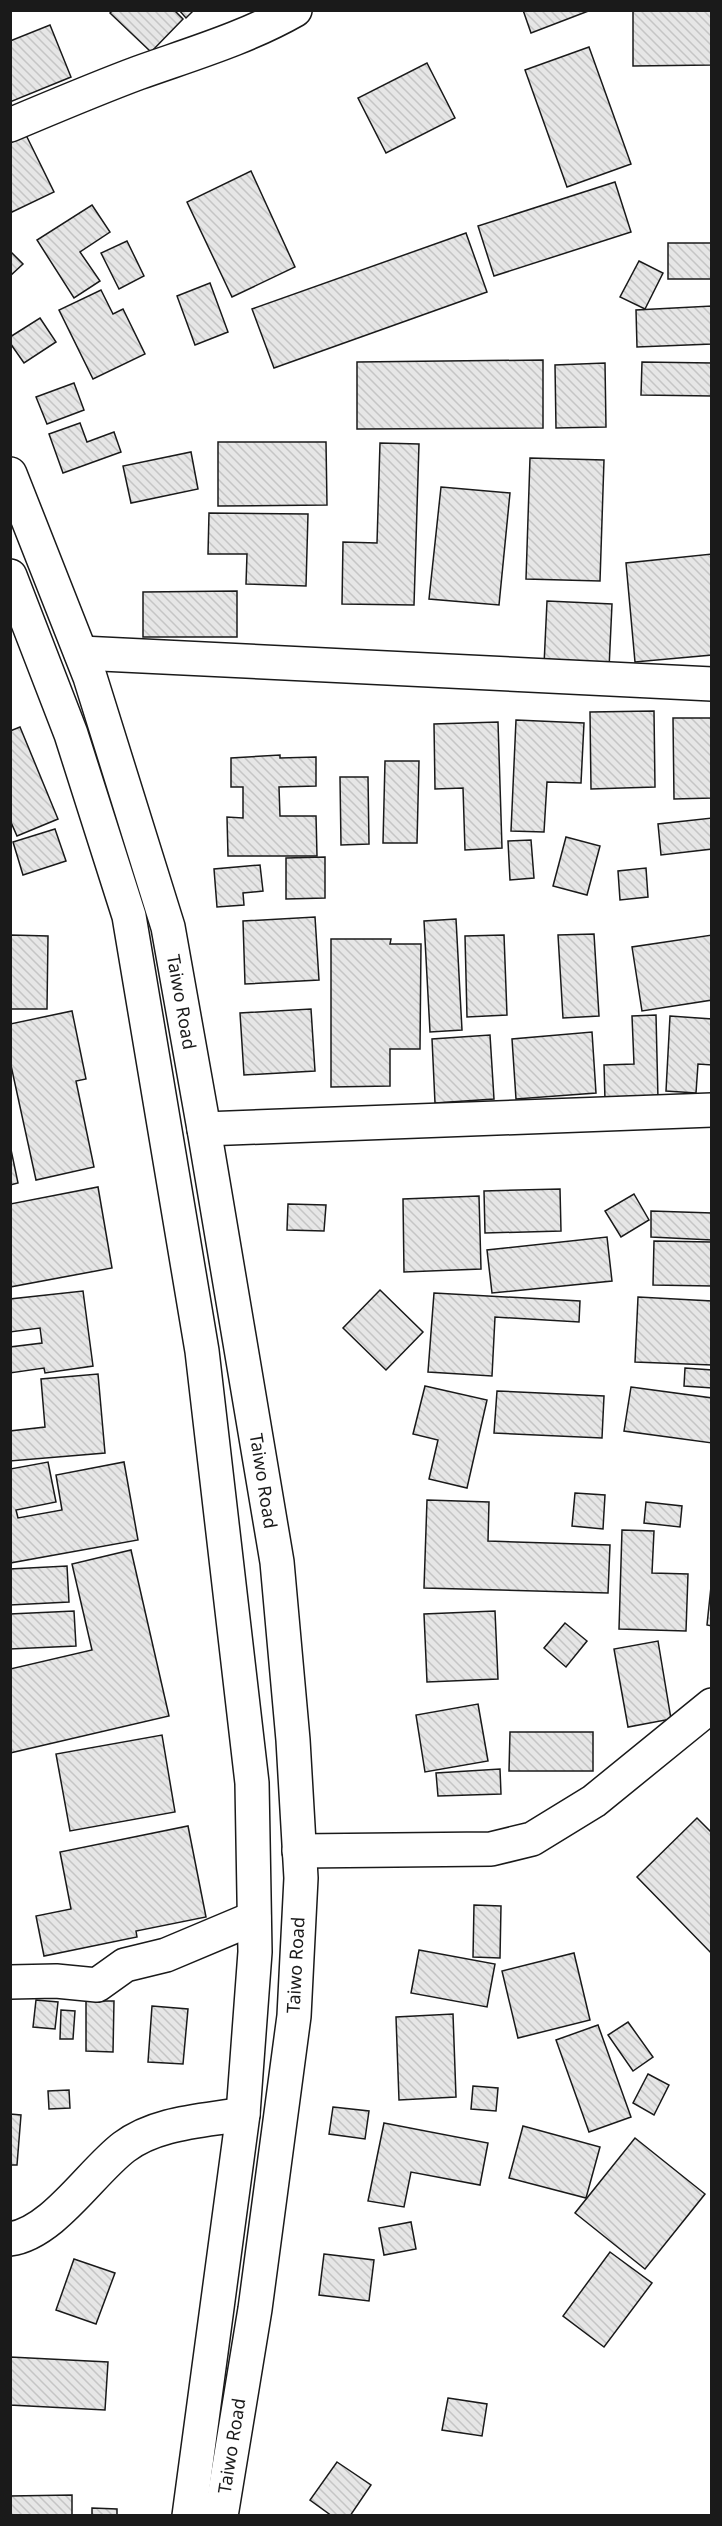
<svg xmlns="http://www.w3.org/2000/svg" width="722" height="2526" font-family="'Noto Sans',sans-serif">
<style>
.building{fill:url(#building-back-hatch);stroke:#1a1a1a;stroke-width:1.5}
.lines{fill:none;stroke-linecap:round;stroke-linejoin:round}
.street-casing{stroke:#1a1a1a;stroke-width:36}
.primary-casing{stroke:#1a1a1a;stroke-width:36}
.street{stroke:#fff;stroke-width:33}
.primary{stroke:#fff;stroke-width:33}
.labels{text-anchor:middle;stroke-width:4.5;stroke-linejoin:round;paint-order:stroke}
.street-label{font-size:18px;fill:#1a1a1a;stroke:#fff}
</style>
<defs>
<pattern id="building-back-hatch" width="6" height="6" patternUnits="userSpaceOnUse" patternTransform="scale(1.5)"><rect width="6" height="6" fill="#e6e6e6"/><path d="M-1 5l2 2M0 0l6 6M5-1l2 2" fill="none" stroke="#c5c5c5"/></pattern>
</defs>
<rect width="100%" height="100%" fill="#fff"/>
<g class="building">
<path d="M113,10H174L183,19L151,52L110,13Z"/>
<path d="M179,10H194L186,18Z"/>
<path d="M523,10H591L531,33Z"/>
<path d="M633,10H712V65L633,66Z"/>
<path d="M50,25L71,77L10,102V41Z"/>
<path d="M589,47L631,164L567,187L525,70Z"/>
<path d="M427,63L455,118L386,153L358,98Z"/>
<path d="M26,135L54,192L10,213V143Z"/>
<path d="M251,171L295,267L232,297L187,202Z"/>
<path d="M615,182L631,232L494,276L478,226Z"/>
<path d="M92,205L110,232L80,252L100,281L74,298L37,240Z"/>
<path d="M466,233L487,292L274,368L252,309Z"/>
<path d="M127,241L144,276L119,289L101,253Z"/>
<rect x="668" y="243" width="44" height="36"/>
<path d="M10,251L23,264L10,276Z"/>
<path d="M639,261L663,273L645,309L620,297Z"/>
<path d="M210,283L228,332L195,345L177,296Z"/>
<path d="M101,290L113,314L123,309L145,354L93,379L59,310Z"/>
<path d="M712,306V344L637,347L636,310Z"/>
<path d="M40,318L56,342L24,363L10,343V337Z"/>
<path d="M543,360V428L357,429V362Z"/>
<path d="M642,362L712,363V396L641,395Z"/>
<path d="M605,363L606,427L556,428L555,365Z"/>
<path d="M74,383L84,410L47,424L36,397Z"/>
<path d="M80,423L87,442L114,432L121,452L63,473L49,434Z"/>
<path d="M218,442H326L327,505L218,506Z"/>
<path d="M380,443L419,444L414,605L342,604L343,542L377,543Z"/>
<path d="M191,452L198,489L131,503L123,466Z"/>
<path d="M530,458L604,460L600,581L526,579Z"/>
<path d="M441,487L510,493L499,605L429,599Z"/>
<path d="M209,513L308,514L306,586L246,584L247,554H208Z"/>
<path d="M712,554V655L635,662L626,563Z"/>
<path d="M237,591V637H143V592Z"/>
<path d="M547,601L612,604L609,669L544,665Z"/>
<path d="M654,711L655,787L591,789L590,712Z"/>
<path d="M673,718H712V798L674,799Z"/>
<path d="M516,720L584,723L581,783L547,782L544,832L511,831Z"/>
<path d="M498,722L502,848L465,850L463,788L435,789L434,724Z"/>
<path d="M20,727L58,819L17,836L10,820V731Z"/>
<path d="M280,755V758L316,757V786L279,787L280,816H316L317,856H228L227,817L243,818V787H231V758Z"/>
<path d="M385,761H419L417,843H383Z"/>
<path d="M340,777H368L369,844L341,845Z"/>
<path d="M712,818V849L661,855L658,824Z"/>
<path d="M55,829L66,861L23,875L13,842Z"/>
<path d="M566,837L600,846L587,895L553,886Z"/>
<path d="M531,840L534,878L510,880L508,841Z"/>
<path d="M325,857V898L286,899V858Z"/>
<path d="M260,865L263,891L243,893L244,905L217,907L214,869Z"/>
<path d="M646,868L648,897L620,900L618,871Z"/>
<path d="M315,917L319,980L245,984L243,921Z"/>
<path d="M456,919L462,1030L430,1032L424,921Z"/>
<path d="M594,934L599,1016L563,1018L558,935Z"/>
<path d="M10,935L48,936L47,1009H10Z"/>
<path d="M504,935L507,1015L467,1017L465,936Z"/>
<path d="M712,935V1000L642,1011L632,947Z"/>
<path d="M331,939H391L390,944H421L420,1049H390V1086L331,1087Z"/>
<path d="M311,1009L315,1071L244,1075L240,1013Z"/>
<path d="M72,1011L86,1079L76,1081L94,1167L36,1180L10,1061V1024Z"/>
<path d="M656,1015L658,1099L605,1100L604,1065L634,1064L632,1016Z"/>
<path d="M670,1016L712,1019V1065L698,1064L696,1093L666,1091Z"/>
<path d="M592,1032L596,1093L516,1099L512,1039Z"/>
<path d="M490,1035L494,1099L435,1103L432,1039Z"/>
<path d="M10,1145L18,1183L10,1185Z"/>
<path d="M98,1187L112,1268L10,1287V1204Z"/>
<path d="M560,1189L561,1231L485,1233L484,1191Z"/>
<path d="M634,1194L649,1220L621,1237L605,1211Z"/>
<path d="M479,1196L481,1269L404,1272L403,1199Z"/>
<path d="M288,1204L326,1205L324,1231L287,1230Z"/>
<path d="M651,1211L712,1213V1240L651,1237Z"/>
<path d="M607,1237L612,1281L492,1293L487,1250Z"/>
<path d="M654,1241L712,1242V1286L653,1285Z"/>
<path d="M380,1290L423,1332L386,1370L343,1328Z"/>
<path d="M83,1291L93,1366L45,1373L44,1368L10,1373V1347L42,1343L40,1328L10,1332V1299Z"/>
<path d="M434,1293L580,1301L579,1322L495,1317L492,1376L428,1372Z"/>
<path d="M638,1297L712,1301V1365L635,1362Z"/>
<path d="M685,1368L712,1370V1388L684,1386Z"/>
<path d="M98,1374L105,1453L10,1461V1431L45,1427L41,1379Z"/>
<path d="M425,1386L487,1400L467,1488L429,1479L438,1440L413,1434Z"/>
<path d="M631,1387L712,1398V1443L624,1431Z"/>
<path d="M497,1391L604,1396L602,1438L494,1433Z"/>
<path d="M48,1462L56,1502L16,1510L18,1518L62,1510L56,1475L124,1462L138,1540L10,1563V1469Z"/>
<path d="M575,1493L605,1495L603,1529L572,1526Z"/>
<path d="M427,1500L489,1502L488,1541L610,1545L608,1593L424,1588Z"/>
<path d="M646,1502L682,1506L680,1527L644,1523Z"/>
<path d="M622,1530L654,1531L652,1573L688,1574L686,1631L619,1629Z"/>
<path d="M131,1550L169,1716L10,1753V1669L92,1650L72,1564Z"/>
<path d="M67,1566L69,1602L10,1605V1569Z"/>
<path d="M712,1577V1626L707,1625Z"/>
<path d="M74,1611L76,1646L10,1649V1614Z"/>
<path d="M495,1611L498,1679L427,1682L424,1614Z"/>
<path d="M565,1623L587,1641L566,1667L544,1648Z"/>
<path d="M658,1641L671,1719L628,1727L614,1649Z"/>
<path d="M478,1704L488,1761L425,1772L416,1715Z"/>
<path d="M510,1732H593V1771H509Z"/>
<path d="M162,1735L175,1812L70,1831L56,1754Z"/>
<path d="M500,1769L501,1794L438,1796L436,1773Z"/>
<path d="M697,1818L712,1833V1954L637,1877Z"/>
<path d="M188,1826L206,1917L136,1931L137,1937L44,1956L36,1916L71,1909L60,1852Z"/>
<path d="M474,1905L501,1906L500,1958L473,1957Z"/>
<path d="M419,1950L495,1964L487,2007L411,1993Z"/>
<path d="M574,1953L590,2020L518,2038L502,1971Z"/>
<path d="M36,2000L58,2002L55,2029L33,2027Z"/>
<path d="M86,2001H114L113,2052L86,2051Z"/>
<path d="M152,2006L188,2009L183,2064L148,2062Z"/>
<path d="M61,2010L75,2011L73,2039H60Z"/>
<path d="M453,2014L456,2097L399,2100L396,2017Z"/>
<path d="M628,2022L653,2057L633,2071L608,2035Z"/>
<path d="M598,2025L631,2117L589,2132L556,2040Z"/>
<path d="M648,2074L669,2085L654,2115L633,2103Z"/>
<path d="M473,2086L498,2088L496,2111L471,2109Z"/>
<path d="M69,2090L70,2108L49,2109L48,2091Z"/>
<path d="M333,2107L369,2111L365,2139L329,2134Z"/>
<path d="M10,2114L21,2115L17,2165H10Z"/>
<path d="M384,2123L488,2143L480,2185L411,2172L404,2207L368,2201Z"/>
<path d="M523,2126L600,2147L586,2198L509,2178Z"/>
<path d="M635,2138L705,2194L645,2269L575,2213Z"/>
<path d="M411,2222L416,2249L384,2255L379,2228Z"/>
<path d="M610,2252L652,2283L604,2347L563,2316Z"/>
<path d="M324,2254L374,2260L369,2301L319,2295Z"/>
<path d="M74,2259L115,2273L96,2324L56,2310Z"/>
<path d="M10,2357L108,2362L105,2410L10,2405Z"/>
<path d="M448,2398L487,2404L482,2436L442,2430Z"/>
<path d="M337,2462L371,2485L350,2516H332L310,2500Z"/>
<path d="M72,2495V2516H10V2496Z"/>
<path d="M92,2508L117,2509V2516H92Z"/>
</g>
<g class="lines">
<defs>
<g id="street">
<path d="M10,125C53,107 95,89 138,73C191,54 246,38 295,10"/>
<path d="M81,653L712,684"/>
<path d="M204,1129L712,1110"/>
<path d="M299,1851L491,1849L532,1839L594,1801L712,1705"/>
<path d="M10,1982L56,1981L97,1985L125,1965L166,1955L254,1918"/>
<path d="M10,2239C53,2233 91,2172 124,2147C157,2122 204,2121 243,2114"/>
</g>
<g id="primary">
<path d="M10,474L90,677L168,927L204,1129L277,1562L293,1740L301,1878L294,2016L255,2309L221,2516"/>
<path d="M10,576L71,734L129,916L202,1351L252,1783L255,1952L243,2114L189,2516"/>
</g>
</defs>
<use href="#street" class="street-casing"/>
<use href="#primary" class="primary-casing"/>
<use href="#street" class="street"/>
<use href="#primary" class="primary"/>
</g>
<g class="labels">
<g class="street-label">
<text transform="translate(181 1002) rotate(80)" y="6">Taiwo Road</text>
<text transform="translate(263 1481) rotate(81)" y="6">Taiwo Road</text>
<text transform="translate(296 1965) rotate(-87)" y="6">Taiwo Road</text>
<text transform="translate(232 2446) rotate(-81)" y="6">Taiwo Road</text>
</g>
</g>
<rect width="722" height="2526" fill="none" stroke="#1a1a1a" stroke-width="24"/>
</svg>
